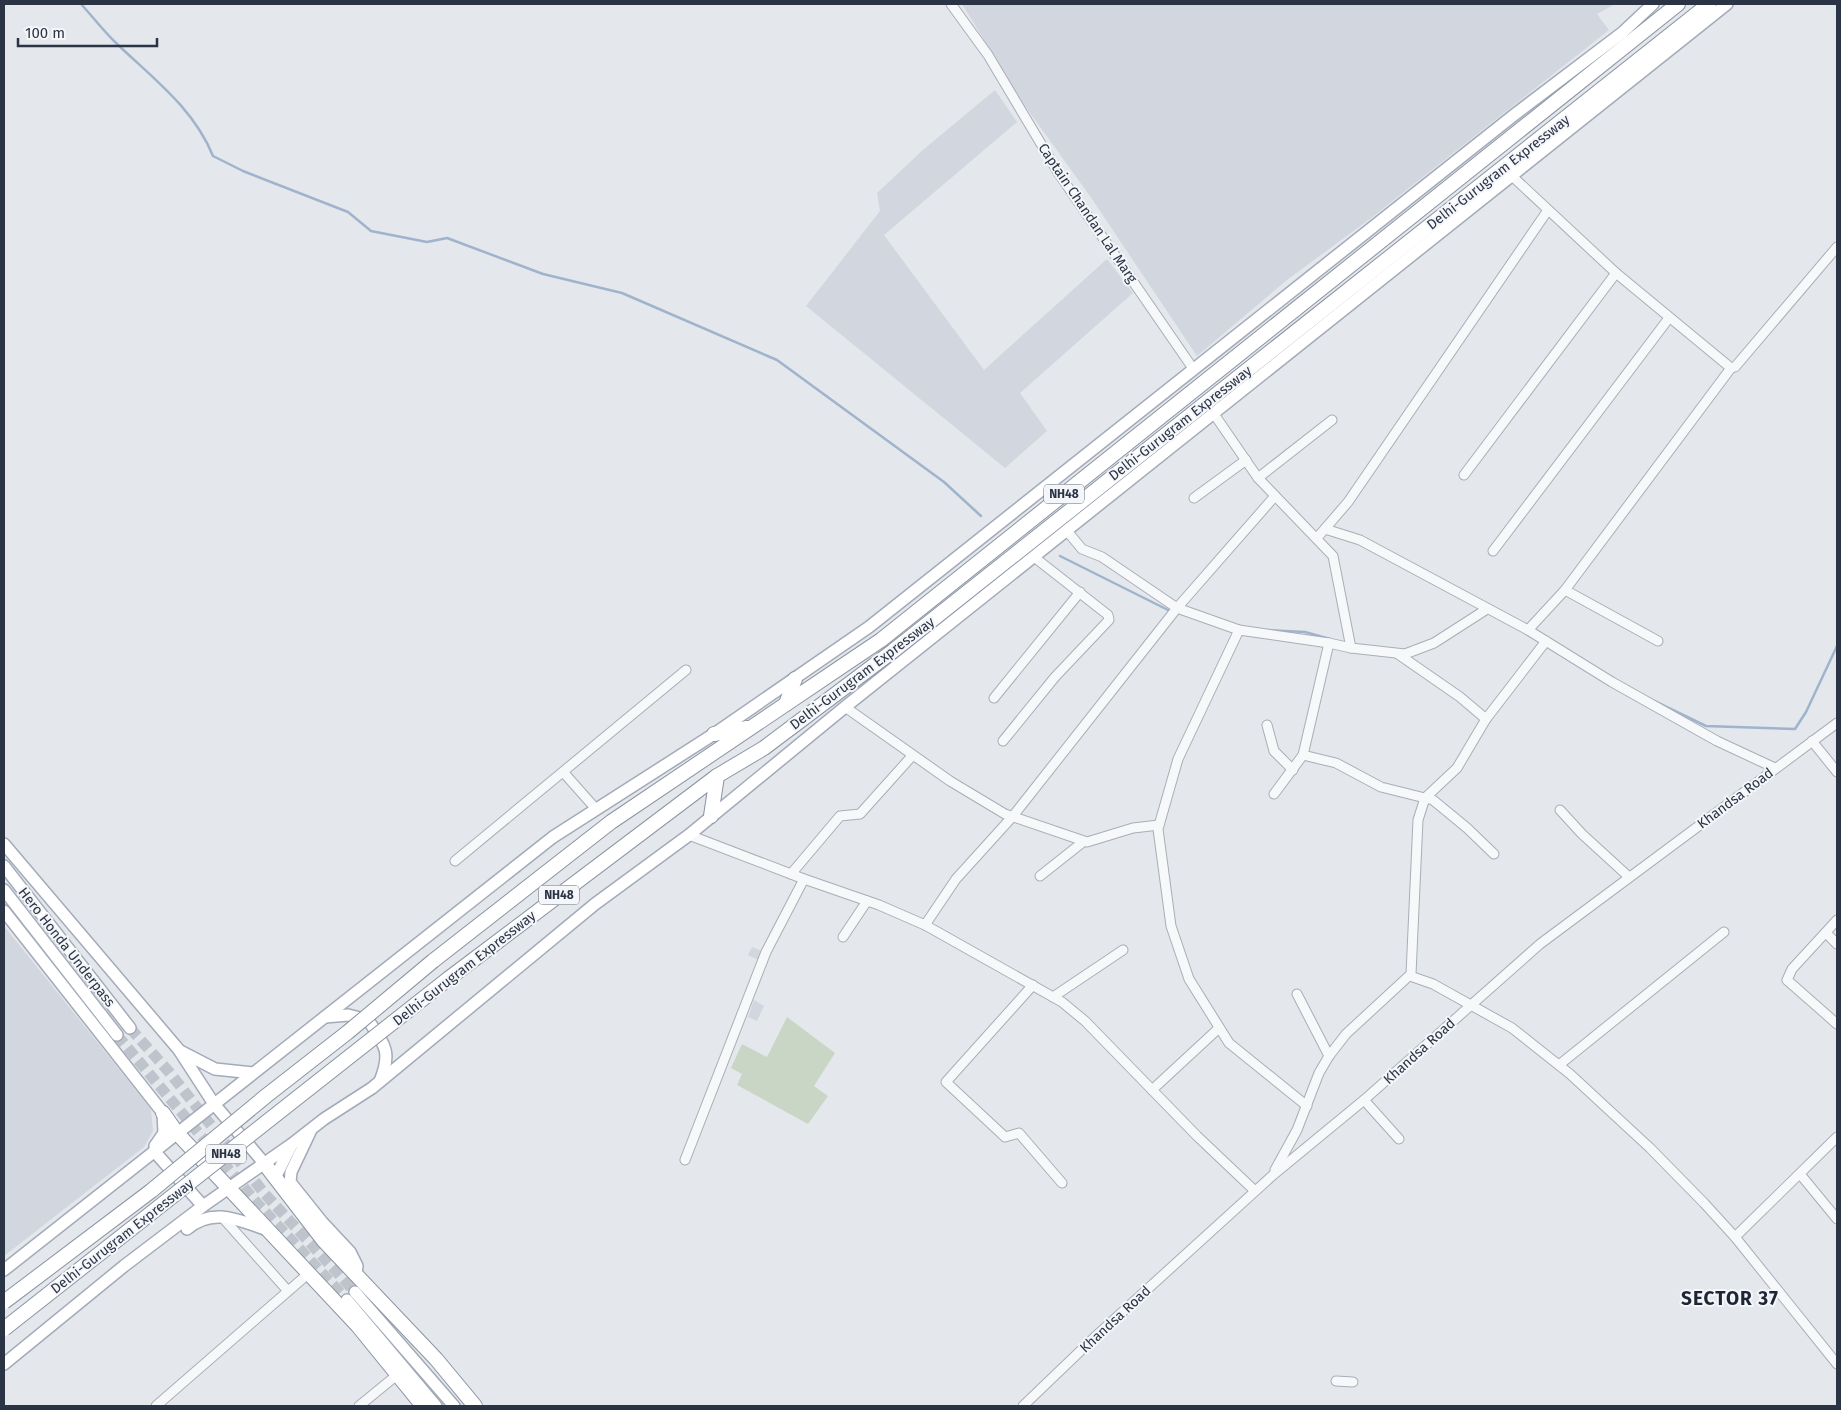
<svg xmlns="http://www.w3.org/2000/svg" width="1841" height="1410" font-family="'Fira Sans',sans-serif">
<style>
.built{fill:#d2d6de}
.green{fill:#c9d6c5}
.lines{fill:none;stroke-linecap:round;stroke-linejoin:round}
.stream{stroke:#9fb4cc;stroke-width:2.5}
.major-tunnel{stroke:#bfc3cb;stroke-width:11;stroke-dasharray:11 5.5;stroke-linecap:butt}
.minor-casing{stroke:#a9aeb7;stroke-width:11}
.major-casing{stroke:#a3abb8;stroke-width:14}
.highway-casing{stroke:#8b94a3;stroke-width:16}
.minor{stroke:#f7f8fa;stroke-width:9}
.major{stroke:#fff;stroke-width:11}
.highway{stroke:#fff;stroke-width:14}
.highway-bridge-casing{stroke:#8b94a3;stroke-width:16;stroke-linecap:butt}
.highway-bridge{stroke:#fff;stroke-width:14}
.labels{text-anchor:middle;stroke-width:4;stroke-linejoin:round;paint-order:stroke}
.shield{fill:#f4f6f9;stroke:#676e7b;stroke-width:1}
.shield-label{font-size:12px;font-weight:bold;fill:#2b3445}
.street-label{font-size:14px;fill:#2b3445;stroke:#f4f6f9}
.district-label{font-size:19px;font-weight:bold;letter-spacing:1px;fill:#1d2536;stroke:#f4f6f9}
</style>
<rect width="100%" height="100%" fill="#e4e7ec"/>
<g class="built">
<path d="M962,4H1615L1597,14L1609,30L1371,218L1287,280L1197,356L1090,196L1025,106Z"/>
<path d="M995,90L1017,122L884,235L984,370L1107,259L1133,293L1020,393L1047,431L1005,468L806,306L880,211L877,193L924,149Z"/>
<path d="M4,926L151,1109L153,1131L144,1147L4,1256Z"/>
<path d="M752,947L762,951L758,960L748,955Z"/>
<path d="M754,1000L764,1006L757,1021L748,1017Z"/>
</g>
<path class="green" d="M787,1017L835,1053L814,1086L828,1096L808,1124L737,1085L742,1074L731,1068L742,1044L767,1057Z"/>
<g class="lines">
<g class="stream">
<path d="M81,4C92,16 102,29 114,41C151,77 193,107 213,156L243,171L348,212L371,231L427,242L447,238L543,274L622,293L777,360L944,482L981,516"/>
<path d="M1060,556L1170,611"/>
<path d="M1266,630L1305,632L1330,639"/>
<path d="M1648,698L1706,726L1795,729L1806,712L1837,646"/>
</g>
<g class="major-tunnel">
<path d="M130,1028L170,1073L264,1193L355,1292"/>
<path d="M117,1035L256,1202L347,1300"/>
</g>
<defs>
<g id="minor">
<path d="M951,4L988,55L1059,174L1194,370"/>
<path d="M1512,176L1616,273L1731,368L1735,367L1837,247"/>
<path d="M1214,414L1258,478L1333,556L1351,648"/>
<path d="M1464,475L1616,273"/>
<path d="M1258,478L1332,420"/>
<path d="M1194,498L1246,460"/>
<path d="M1325,529L1360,540L1528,630L1612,682L1717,741L1775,768"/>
<path d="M1067,531L1082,549L1102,557L1177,608L1239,630L1329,643L1351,648L1405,654L1434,643L1487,609"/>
<path d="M1317,538L1348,502L1548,210"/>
<path d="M1493,551L1669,318"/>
<path d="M1565,590L1658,641"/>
<path d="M1239,630L1178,759L1158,829L1171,926L1189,979L1229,1043L1307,1106"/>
<path d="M1528,630L1565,590L1731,368"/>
<path d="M1398,654L1460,697L1486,719"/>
<path d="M994,698L1080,592"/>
<path d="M845,707L950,781L1005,814L1087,842L1133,828L1159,825"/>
<path d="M1267,725L1274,751L1293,770"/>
<path d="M1003,741L1055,677L1109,620L1108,615L1034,557"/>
<path d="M1812,741L1837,772"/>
<path d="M1303,755L1336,763L1381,787L1433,800L1467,828L1494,854"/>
<path d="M564,773L596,809"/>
<path d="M1274,794L1303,755L1329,643"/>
<path d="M1560,810L1582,834L1629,877"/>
<path d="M689,835L804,879L879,905L925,925L1062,1002L1085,1021L1197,1136L1255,1191"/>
<path d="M455,861L686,670"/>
<path d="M791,874L840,816L860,814L912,756"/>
<path d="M1040,876L1083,842"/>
<path d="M1837,920L1792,969L1787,980L1837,1024"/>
<path d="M925,925L956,879L1013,816L1177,608L1275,496"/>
<path d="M1826,933L1837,944"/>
<path d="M843,937L867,901"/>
<path d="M1410,976L1433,984L1512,1028L1570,1074L1650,1148L1704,1203L1735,1237L1837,1364"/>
<path d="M1033,985L946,1082L1005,1137L1019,1133L1062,1183"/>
<path d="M1297,994L1329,1056"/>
<path d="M1053,997L1123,950"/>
<path d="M1559,1065L1724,932"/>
<path d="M1152,1090L1219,1028"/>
<path d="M1364,1100L1399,1139"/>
<path d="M685,1160L766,952L804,879"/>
<path d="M1275,1170L1297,1130L1319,1073L1329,1056L1346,1034L1411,974L1418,820L1425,798L1457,768L1486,719L1546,641"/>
<path d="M1800,1174L1837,1219"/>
<path d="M222,1217L288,1291"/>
<path d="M1735,1237L1837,1137"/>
<path d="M1336,1381L1353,1382"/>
<path d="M156,1406L309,1273"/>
<path d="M359,1406L397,1375"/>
<path d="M1023,1406L1097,1335L1273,1175L1364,1100L1540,944L1837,723"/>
</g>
<g id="major">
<path d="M4,844L179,1050L214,1104L264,1163"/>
<path d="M4,866L130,1028"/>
<path d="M4,890L117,1035"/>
<path d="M4,911L163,1113L164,1133L155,1146"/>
<path d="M325,1017L348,1015L368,1020C385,1045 392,1052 380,1081"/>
<path d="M180,1051L215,1069L253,1073"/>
<path d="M310,1132L291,1172L290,1182L322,1222L350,1252L357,1266L356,1274"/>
<path d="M154,1151L203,1206"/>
<path d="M275,1178L291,1146"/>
<path d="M187,1229C213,1207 238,1220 268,1230"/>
<path d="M4,1270L553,837L714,734L869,627L1514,115L1622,33L1653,4"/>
<path d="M355,1292L454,1406"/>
<path d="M347,1300L436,1406"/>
<path d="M4,1364L124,1266L203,1206L292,1144L324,1119L372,1088L595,904L689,835L845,707L1727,4"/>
</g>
<g id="highway">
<path d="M786,704L795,679"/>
<path d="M714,734L747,728"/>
<path d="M711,816L717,776"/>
<path d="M433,961L611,822L881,640L1678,4"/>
<path d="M448,979L717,776L764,748L893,651L1709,4"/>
<path d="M163,1113L177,1133L358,1326L423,1406"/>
<path d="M264,1163L324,1241L436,1359L475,1406"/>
</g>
</defs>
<use href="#minor" class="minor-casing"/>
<use href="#major" class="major-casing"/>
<use href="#highway" class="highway-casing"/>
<use href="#minor" class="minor"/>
<use href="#major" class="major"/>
<use href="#highway" class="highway"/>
<defs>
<g id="highway-bridge">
<path d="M4,1302L151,1191L266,1096L348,1032L433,961"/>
<path d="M4,1329L448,979"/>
</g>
</defs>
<use href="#highway-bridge" class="highway-bridge-casing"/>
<use href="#highway-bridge" class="highway-bridge"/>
</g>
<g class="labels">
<g class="shield">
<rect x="1044" y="484.5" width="40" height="19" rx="4"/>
<rect x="539" y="885.5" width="40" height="19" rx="4"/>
<rect x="206" y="1144.5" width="40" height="19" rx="4"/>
</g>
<g class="shield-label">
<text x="1064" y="498">NH48</text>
<text x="559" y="899">NH48</text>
<text x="226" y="1158">NH48</text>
</g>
<g class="street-label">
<text transform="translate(1498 172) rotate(-38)" y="5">Delhi-Gurugram Expressway</text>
<text transform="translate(1088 213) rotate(56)" y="5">Captain Chandan Lal Marg</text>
<text transform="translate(1180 423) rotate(-38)" y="5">Delhi-Gurugram Expressway</text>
<text transform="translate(862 673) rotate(-37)" y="5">Delhi-Gurugram Expressway</text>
<text transform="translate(1735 798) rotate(-37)" y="5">Khandsa Road</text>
<text transform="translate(67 947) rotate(52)" y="5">Hero Honda Underpass</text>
<text transform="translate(464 968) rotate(-38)" y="5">Delhi-Gurugram Expressway</text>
<text transform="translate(1419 1051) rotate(-42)" y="5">Khandsa Road</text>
<text transform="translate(122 1236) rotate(-38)" y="5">Delhi-Gurugram Expressway</text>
<text transform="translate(1115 1319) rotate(-43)" y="5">Khandsa Road</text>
</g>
<g class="district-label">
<text x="1730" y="1305">SECTOR 37</text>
</g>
</g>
<rect width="1841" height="1410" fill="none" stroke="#2b3445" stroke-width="10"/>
<path d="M18 38v8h139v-8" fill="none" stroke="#2b3445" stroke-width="2.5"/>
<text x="25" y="38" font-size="15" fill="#2b3445" stroke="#f4f6f9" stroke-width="4" paint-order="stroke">100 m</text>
</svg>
